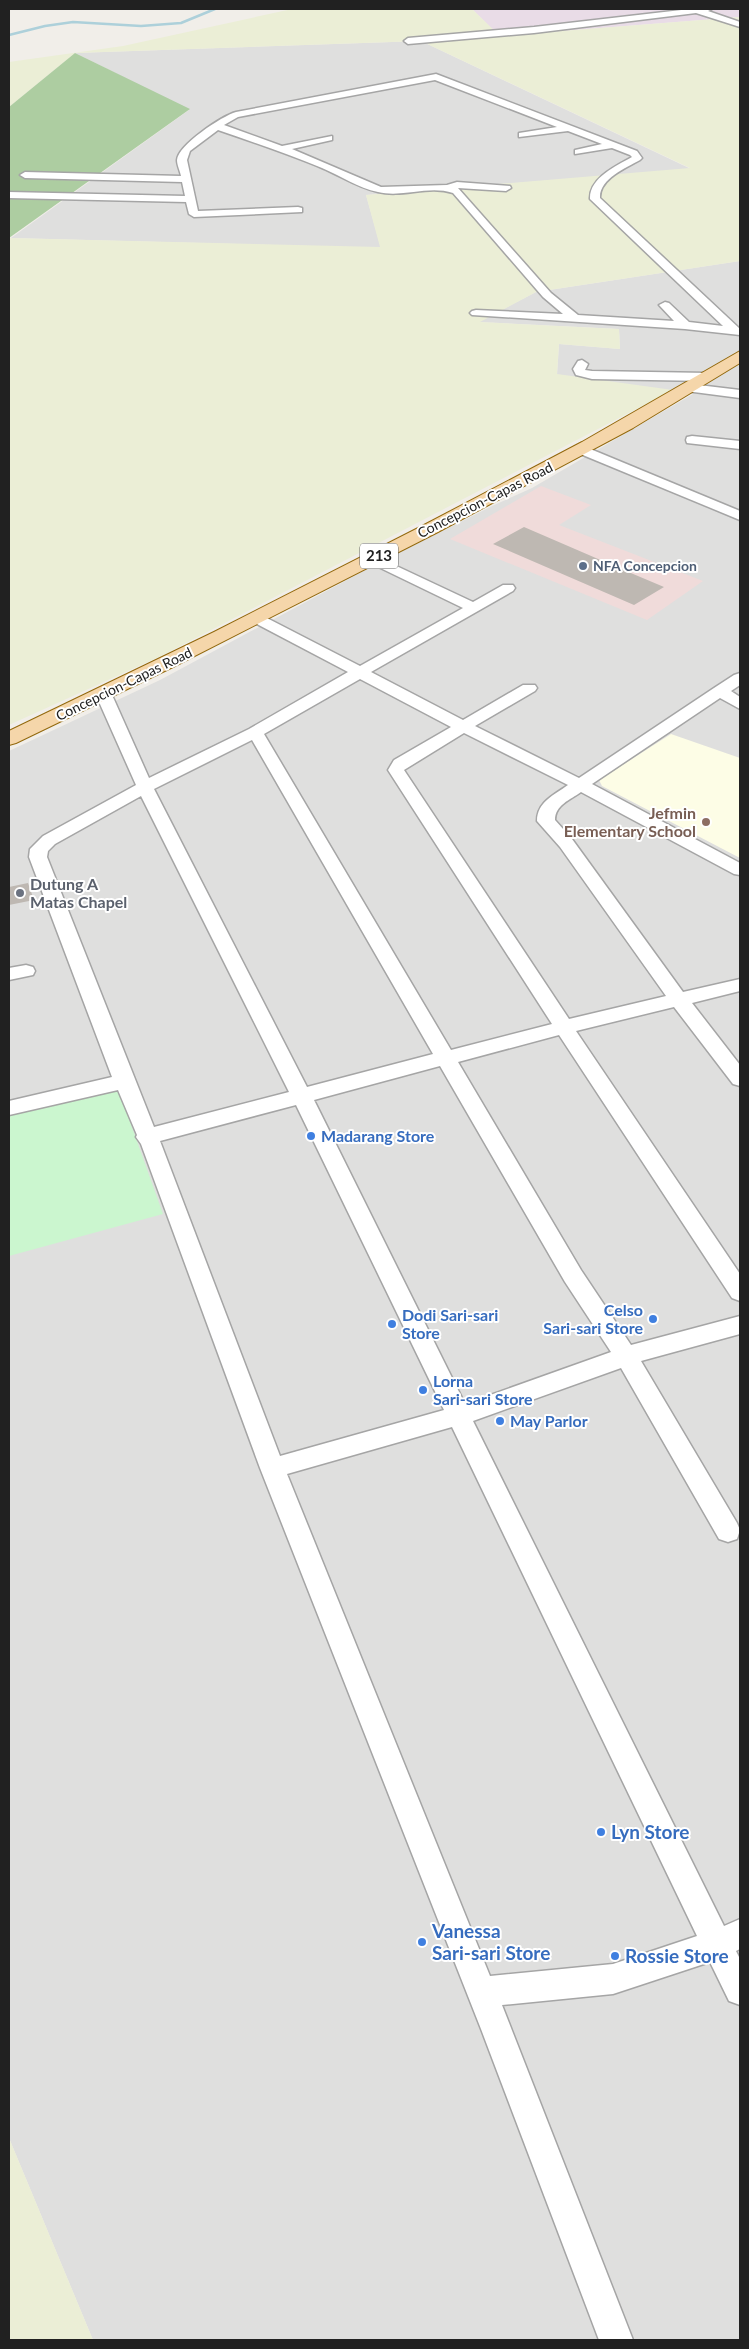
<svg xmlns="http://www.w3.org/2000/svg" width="749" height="2349" font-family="Lato,sans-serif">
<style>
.residential{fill:#dfdfde}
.commercial{fill:#f0dbda}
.industrial{fill:#e9dce7}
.education{fill:#fdfde6}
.farmland{fill:#ebeed6}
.forest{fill:#adcda1}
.park{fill:#cbf6cf}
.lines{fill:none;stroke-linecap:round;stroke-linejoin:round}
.stream{stroke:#add0da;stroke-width:2.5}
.building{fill:#beb8b2}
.minor-casing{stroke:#a5a5a5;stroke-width:3}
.primary-casing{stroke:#92680c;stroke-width:2}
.minor{fill:#fff;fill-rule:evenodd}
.primary{fill:#f5d6aa;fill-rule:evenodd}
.service-dot{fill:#5c6f8a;stroke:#fff;stroke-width:2}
.education-dot{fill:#8d6e63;stroke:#fff;stroke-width:2}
.worship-dot{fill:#6b7280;stroke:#fff;stroke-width:2}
.shop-dot{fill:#3f7fe0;stroke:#fff;stroke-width:2}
.labels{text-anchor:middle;stroke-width:4;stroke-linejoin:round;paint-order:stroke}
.far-street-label{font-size:14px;fill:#212121;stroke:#fff}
.far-service-label{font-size:14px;font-weight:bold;fill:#4e5e75;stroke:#fff;text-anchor:start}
.shield{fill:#fff;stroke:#646464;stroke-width:1}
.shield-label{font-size:15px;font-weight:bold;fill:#212121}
.education-label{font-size:16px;font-weight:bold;fill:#785e54;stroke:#fff;text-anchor:end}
.worship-label{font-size:16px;font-weight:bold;fill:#5b616d;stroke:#fff;text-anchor:start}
.shop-label{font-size:16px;font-weight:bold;fill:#366cbe;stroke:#fff;text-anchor:start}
.near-shop-label{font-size:19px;font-weight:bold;fill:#366cbe;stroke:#fff;text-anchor:start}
</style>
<rect width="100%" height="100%" fill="#f1eee9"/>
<g class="residential">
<path d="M421,41L691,169L366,195L381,248L11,238L189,110L75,53Z"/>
<path d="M740,261V2340H93L9,2138V751L160,680L373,566L492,506L532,488L693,394L557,375L559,344L620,349L619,329L478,322L536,292Z"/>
</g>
<path class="commercial" d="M541,486L591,505L559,525L703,581L647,620L450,539Z"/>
<path class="industrial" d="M472,9H740V17L499,36Z"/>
<path class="education" d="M671,734L740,758V858L602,786L599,780Z"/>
<g class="farmland">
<path d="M292,9H472L500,36L740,17V261L536,292L480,322L619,329L620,349L559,344L557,374L673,390L161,656L9,725V238L380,247L366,195L690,168L421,41L75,53L9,107V62L123,46Z"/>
<path d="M9,2138L93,2340H9Z"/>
</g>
<path class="forest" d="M75,53L190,109L9,238V107Z"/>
<path class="park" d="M118,1088L163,1214L9,1256V1113Z"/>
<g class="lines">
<path class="stream" d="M9,35L45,26L73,22L141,26L181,23L215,9"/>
</g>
<g class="building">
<path d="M524,527L619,568L664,587L634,605L493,544Z"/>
<path d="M28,883L34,900L9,905V887Z"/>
</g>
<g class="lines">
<defs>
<g id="minor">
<path d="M690,9H712L708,11L740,22V27L696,13L534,33L408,44L404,41L408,38L534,27Z"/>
<path d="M436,74L637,151L642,158L640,160C626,168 599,179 600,198L740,329V335L685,329L472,315L470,313L472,311L476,310L563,314L543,297L453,193C428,185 403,198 378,192C358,188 341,176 322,168C288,154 253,142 218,130L190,151L187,160L198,211L298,207L302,208V212L194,217L189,214L186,202L9,198V192L185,196L182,182L25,178L20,175L25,172L181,176C180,171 177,165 177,160C178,145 222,116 236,112ZM435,80L557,127L519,133V137L568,131L602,144L575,150V154L612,148L630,155L632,157C616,166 589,178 590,199L723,326L689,322L669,303L665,302L659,305L674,321L578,315L551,293L458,188L506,191L511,188L510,186L457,182L447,185L381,187L292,149L332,140V136L282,146L224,125L238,117Z"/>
<path d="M582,360L588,364L585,370L592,371L708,373L714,377L708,381L592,379L576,375L573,369L578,361Z"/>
<path d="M690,384L740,390V398L686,391L684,388Z"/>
<path d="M692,436L740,441V449L687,443L686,440L687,437Z"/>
<path d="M583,446L740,511V520L578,453L576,450Z"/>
<path d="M373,555L473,602L503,585H513L515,588L513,591L371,672L463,720L523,685H535L537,688L535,691L475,726L579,778L714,688L734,675L740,673V685L731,691L740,697V709L720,698L592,784L740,863V875L734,874L581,792C570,800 555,805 555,820L572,839L683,992L740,979V991L692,1003L740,1065V1086L733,1084L674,1007L576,1031L740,1274V1301L732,1298L559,1035L458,1062L581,1270L631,1345L740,1316V1334L641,1361L737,1523L740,1530L737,1539L728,1542L719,1539L621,1368L473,1421L724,1926L740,1919V1949L736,1951L740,1959V2005L729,2001L710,1962L613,1994L502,2005L633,2340H599L481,2029L260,1468L141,1144L136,1137L137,1135L118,1090L9,1115V1101L112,1077L29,857L30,849L43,836L136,785L96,695L98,692H110L112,695L149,778L249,729L348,672L251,621L249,618L251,615H261L360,666L463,608L368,562L366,559ZM360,679L451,727L394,760L388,770L552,1024L451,1050L264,734ZM464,733L568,785C554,795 537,802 537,821L560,847L666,996L569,1019L404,770ZM252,740L433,1054L307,1087L154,789ZM141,796L289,1092L154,1127L47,857L48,851L55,844ZM440,1066L565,1282L611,1352L465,1404L314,1100ZM296,1105L444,1410L280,1456L160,1141ZM452,1427L697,1936L613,1964L490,1976L287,1474Z"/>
<path d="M26,965L33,967L35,971L33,975L9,980V968Z"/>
</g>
<path id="primary" d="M740,351V363L633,428L438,532L175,666L16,743L9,745V731L214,632L426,524L582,442Z"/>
</defs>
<use href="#minor" class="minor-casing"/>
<use href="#primary" class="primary-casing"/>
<use href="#minor" class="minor"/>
<use href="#primary" class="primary"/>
</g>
<circle class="service-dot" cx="583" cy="566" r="5"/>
<circle class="education-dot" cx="706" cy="822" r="5"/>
<circle class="worship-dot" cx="20" cy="893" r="5"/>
<g class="shop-dot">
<circle cx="311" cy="1136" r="5"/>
<circle cx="653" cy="1319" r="5"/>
<circle cx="392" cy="1324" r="5"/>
<circle cx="423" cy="1390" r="5"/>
<circle cx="500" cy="1421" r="5"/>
<circle cx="601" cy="1832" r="5"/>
<circle cx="422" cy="1942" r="5"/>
<circle cx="615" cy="1956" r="5"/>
</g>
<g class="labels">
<g class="far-street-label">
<text transform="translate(485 500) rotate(-27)" y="5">Concepcion-Capas Road</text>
<text transform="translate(124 684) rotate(-26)" y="5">Concepcion-Capas Road</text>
</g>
<g class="far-service-label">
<text x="593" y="571">NFA Concepcion</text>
</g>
<rect class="shield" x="360" y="543.5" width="38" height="25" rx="4"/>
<g class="shield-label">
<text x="379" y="561">213</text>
</g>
<g class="education-label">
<text x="696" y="819">Jefmin<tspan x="696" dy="18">Elementary School</tspan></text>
</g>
<g class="worship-label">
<text x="30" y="890">Dutung A<tspan x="30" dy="18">Matas Chapel</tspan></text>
</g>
<g class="shop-label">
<text x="321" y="1142">Madarang Store</text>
<text x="643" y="1316" text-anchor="end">Celso<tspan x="643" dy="18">Sari-sari Store</tspan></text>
<text x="402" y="1321">Dodi Sari-sari<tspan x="402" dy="18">Store</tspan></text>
<text x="433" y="1387">Lorna<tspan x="433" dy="18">Sari-sari Store</tspan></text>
<text x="510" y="1427">May Parlor</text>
</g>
<g class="near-shop-label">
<text x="611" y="1839">Lyn Store</text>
<text x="432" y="1938">Vanessa<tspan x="432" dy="22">Sari-sari Store</tspan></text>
<text x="625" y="1963">Rossie Store</text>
</g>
</g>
<rect width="749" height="2349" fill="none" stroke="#212121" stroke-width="20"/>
</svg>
